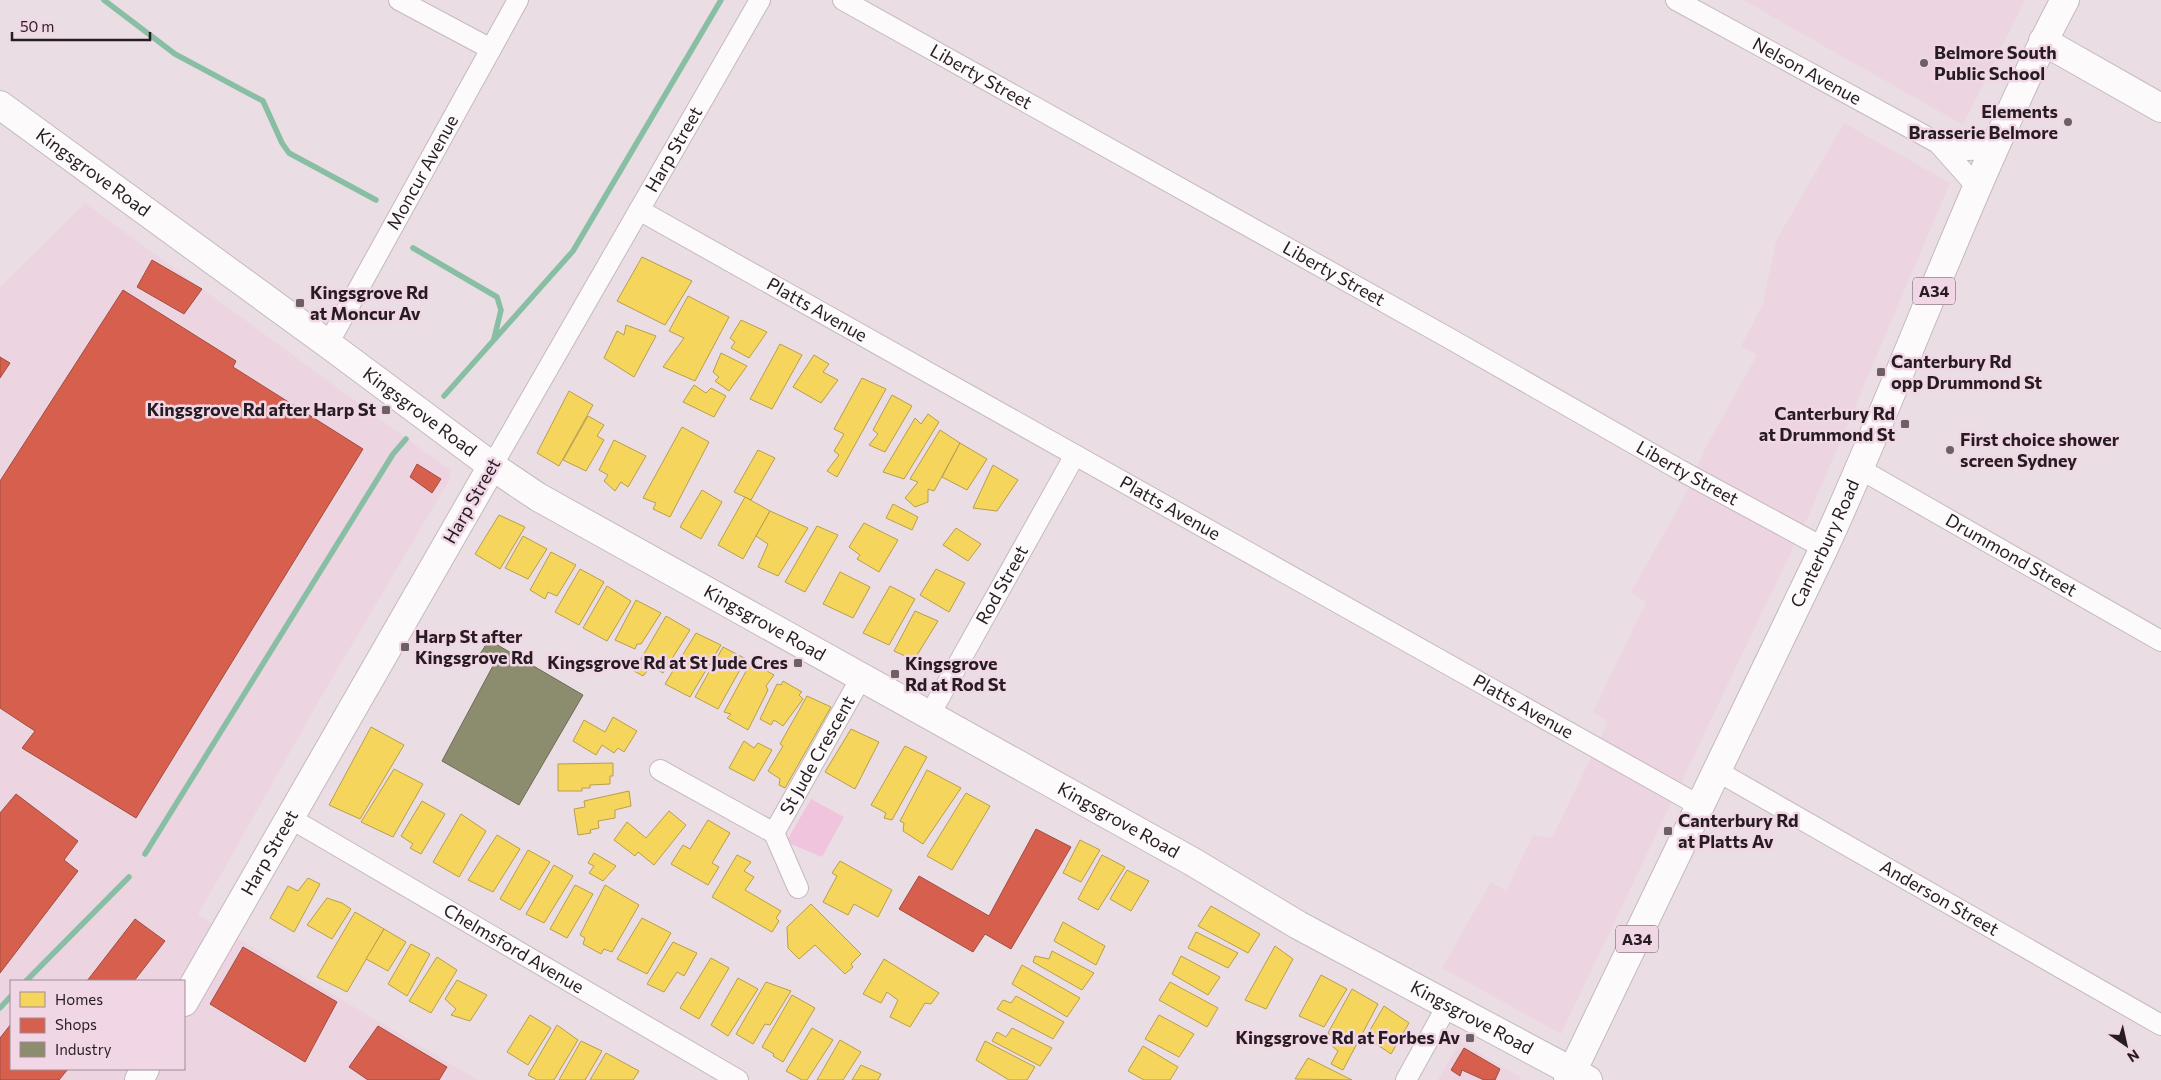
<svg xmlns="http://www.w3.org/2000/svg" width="2161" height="1080" font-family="Commissioner,sans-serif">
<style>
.built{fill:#edd4e1;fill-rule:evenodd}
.green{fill:#f1c4de}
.homes{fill:#f6d55c;stroke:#b89e4b}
.shops{fill:#d6604d;stroke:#a14c40}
.industry{fill:#8c8c6e;stroke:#6d6a57}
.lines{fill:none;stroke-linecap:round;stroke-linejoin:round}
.stream{stroke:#88bea4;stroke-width:5.5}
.street-casing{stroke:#c4b9bf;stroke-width:22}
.secondary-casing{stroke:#c4b9bf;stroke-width:30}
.highway-casing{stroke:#c4b9bf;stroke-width:30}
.street{stroke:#fcfafb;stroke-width:20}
.secondary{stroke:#fcfafb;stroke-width:28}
.highway{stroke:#fcfafb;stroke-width:28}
.poi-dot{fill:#6b6066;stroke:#f1d7e5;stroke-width:2}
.labels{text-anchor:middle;stroke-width:5;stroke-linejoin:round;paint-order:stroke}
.shield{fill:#f1d7e5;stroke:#63545c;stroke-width:1}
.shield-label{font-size:16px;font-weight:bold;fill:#261c22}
.poi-label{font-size:18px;font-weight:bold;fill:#261c22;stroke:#f1d7e5;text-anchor:start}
.street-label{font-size:18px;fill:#261c22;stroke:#f1d7e5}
</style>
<rect width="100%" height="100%" fill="#ebdde4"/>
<g class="built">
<path d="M1743,0H2025L1963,125Z"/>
<path d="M1844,123L1950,183L1812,508L1561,1034L1442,968L1491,882L1506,891L1533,835L1552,838L1608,722L1593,712L1646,602L1631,592L1683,500L1706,447L1757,355L1741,346L1763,304L1776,241Z"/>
<path d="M85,203L451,471L450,479L324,692L198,915L478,1080H0V287ZM11,981H184V1069H11Z"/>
<path d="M1460,1042L1520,1077L1521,1080H1438Z"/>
</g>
<path class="green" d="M811,799L844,817L822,857L786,842Z"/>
<g class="homes">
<path d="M642,257L692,281L665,325L617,301Z"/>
<path d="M688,296L729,317L695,381L663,367L684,338L669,331Z"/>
<path d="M741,320L767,332L749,358L731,348L735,342L730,338Z"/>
<path d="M626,325L656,336L634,377L604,358L617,331L624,335Z"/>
<path d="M780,344L802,355L772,409L750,399Z"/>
<path d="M721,353L747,366L729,391L715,381L719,377L713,372Z"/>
<path d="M814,355L829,364L823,372L838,380L821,403L793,387Z"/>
<path d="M862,378L886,389L837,477L827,471L839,455L834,451L844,434L834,429Z"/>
<path d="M694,385L706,393L711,388L726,396L714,417L683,402Z"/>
<path d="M569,391L593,405L559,466L537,453Z"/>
<path d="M892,395L912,406L885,452L869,445L878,434L873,430Z"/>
<path d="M928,414L939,422L904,479L883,472L915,418L921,424Z"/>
<path d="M588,416L604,425L597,436L604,440L586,471L563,460Z"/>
<path d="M682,427L709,442L670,517L653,509L656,503L643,498Z"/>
<path d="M940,430L960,443L934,491L928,489V502L915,507L905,498L918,482L910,479Z"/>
<path d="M614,440L646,456L628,487L621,482L615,491L604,481L608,475L599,470Z"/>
<path d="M960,443L987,459L967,490L942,477Z"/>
<path d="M758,450L775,458L751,500L734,492Z"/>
<path d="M993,465L1018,480L997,511L973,508Z"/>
<path d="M702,490L722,502L701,539L680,527Z"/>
<path d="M745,497L770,511L743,559L718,545Z"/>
<path d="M893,504L918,517L912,530L886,518Z"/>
<path d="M770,511L808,528L778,576L758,567L768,544L756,536Z"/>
<path d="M499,515L525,527L500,569L475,554Z"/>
<path d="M864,523L898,540L879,572L857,559L860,555L849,547Z"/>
<path d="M817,526L838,535L805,592L785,582Z"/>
<path d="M956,528L981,544L968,561L943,545Z"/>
<path d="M523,536L547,549L528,579L505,568Z"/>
<path d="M551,552L576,565L557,596L548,592L545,599L530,590Z"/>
<path d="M580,569L604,582L579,625L555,612Z"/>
<path d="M936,569L965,583L949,612L920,595Z"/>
<path d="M840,572L870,587L853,618L823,604Z"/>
<path d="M607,586L631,601L607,641L583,628Z"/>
<path d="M890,586L915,599L889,645L863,633Z"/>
<path d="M636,600L661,613L641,644H637L635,649L615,640Z"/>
<path d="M915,611L938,621L914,660L894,651Z"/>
<path d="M666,616L690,630L663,673L651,666L643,676L634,671Z"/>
<path d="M696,633L721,645L690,697L665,684Z"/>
<path d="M723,647L746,659L718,709L695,697Z"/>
<path d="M751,662L774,675L766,686L768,690L748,730L727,718L731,714L724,712Z"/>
<path d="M783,681L802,692L799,695L803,699L783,726L774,720L771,725L760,719L777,684L781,685Z"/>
<path d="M807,696L831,707L785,788L779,785L780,779L768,771L783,746L780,744Z"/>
<path d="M613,717L637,731L624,752L618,748L614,753L602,745L596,755L573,741L584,720L605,732Z"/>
<path d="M371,727L404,745L360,819L329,805Z"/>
<path d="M851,729L879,742L855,789L825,772Z"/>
<path d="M744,741L754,748L758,743L772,750L754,781L729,768Z"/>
<path d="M905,746L927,757L892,820L884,818L886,813L871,805Z"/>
<path d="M613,763V776H610V784L590,785V788H582V791H558V764Z"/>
<path d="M394,769L423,784L393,837L361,822Z"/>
<path d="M927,770L961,788L923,844L903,831L904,823L900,821Z"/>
<path d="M629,791L631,806L615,810V818L598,821L599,828L590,830L591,833L578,835L574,809L585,807L584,801Z"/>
<path d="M966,793L990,806L952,870L927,856Z"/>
<path d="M422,801L445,814L421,854L410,848L413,844L401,836Z"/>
<path d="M669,811L686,825L654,865L638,852L635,856L614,840L627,822L646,838Z"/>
<path d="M461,814L486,831L459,877L433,862Z"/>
<path d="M708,820L730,833L712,863L719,867L708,885L671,864L683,845L690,849Z"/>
<path d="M497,835L520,849L493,892L468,880Z"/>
<path d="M1080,840L1100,850L1081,882L1063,873Z"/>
<path d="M528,850L550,862L520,910L500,899Z"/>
<path d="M594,853L616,866L603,881L589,873L594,866L588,863Z"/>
<path d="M737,855L751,862L744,871L754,877L745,890L781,911L776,918L779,921L772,932L712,897Z"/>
<path d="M1102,855L1125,867L1098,910L1078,899Z"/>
<path d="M840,861L892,890L878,917L854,904L848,915L823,902L837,876L832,873Z"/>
<path d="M554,865L573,876L544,923L526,914Z"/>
<path d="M1127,870L1149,881L1131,911L1110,899Z"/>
<path d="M308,878L320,884L294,932L270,918L288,886L298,891Z"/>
<path d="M575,885L593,894L567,938L550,929Z"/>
<path d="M605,885L639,905L612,952L604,949L601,954L583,944L585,938L580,935Z"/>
<path d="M327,898L342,903L351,909L332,939L307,925Z"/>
<path d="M811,904L861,954L851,964L853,967L845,974L815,945L799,959L788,948L787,927Z"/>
<path d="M1211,906L1260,934L1248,953L1198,926Z"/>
<path d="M355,912L384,929L347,992L317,977Z"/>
<path d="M642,918L671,933L647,974L617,959Z"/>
<path d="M1063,922L1105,946L1096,965L1054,941Z"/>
<path d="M384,929L406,942L388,971L366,959Z"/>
<path d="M1196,932L1238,953L1228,968L1188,948Z"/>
<path d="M673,942L697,953L684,976L677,972L664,992L647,984Z"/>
<path d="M411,944L430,954L407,996L388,984Z"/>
<path d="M1275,946L1293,959L1266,1009L1245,1000Z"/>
<path d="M1052,951L1094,973L1082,990L1033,962L1035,956L1049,959Z"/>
<path d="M1181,956L1220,977L1208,995L1172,974Z"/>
<path d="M437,957L457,970L431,1013L409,1001Z"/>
<path d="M711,958L729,968L699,1019L680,1008Z"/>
<path d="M884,959L939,993L931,1004L925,1003L910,1027L890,1017L898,1000L887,992L881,1003L863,994Z"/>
<path d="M1022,965L1080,998L1067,1017L1012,984Z"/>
<path d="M1321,975L1347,989L1324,1027L1299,1016Z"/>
<path d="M738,978L758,989L728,1036L711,1025Z"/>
<path d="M457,980L487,995L470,1021L451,1015L456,1009L445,999Z"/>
<path d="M766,982L791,991L770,1025L765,1024L753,1044L736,1034Z"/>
<path d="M1170,982L1218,1008L1207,1027L1159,1000Z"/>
<path d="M1352,989L1378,1004L1343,1070L1331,1064L1338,1051L1332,1046L1335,1039L1328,1033Z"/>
<path d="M792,995L815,1008L783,1062L773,1056L774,1054L762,1047Z"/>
<path d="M1016,996L1064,1022L1053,1039L997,1009L1003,1000L1011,1003Z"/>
<path d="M1384,1006L1409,1023L1391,1054L1366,1037Z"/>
<path d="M530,1015L551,1028L528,1065L507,1052Z"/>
<path d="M1159,1015L1194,1034L1179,1057L1145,1039Z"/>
<path d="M557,1025L578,1040L554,1080H537L528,1075Z"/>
<path d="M812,1028L833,1040L807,1080H802L786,1071Z"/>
<path d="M1012,1028L1052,1048L1040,1066L992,1041L997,1032L1006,1037Z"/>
<path d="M840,1040L861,1052L843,1080H817Z"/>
<path d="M581,1041L602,1051L585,1080H559Z"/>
<path d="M985,1041L1035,1067L1027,1080H1009L976,1060Z"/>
<path d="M1143,1046L1178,1067L1170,1080H1144L1128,1071Z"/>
<path d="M606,1053L639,1071L633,1080H590Z"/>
<path d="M1308,1058L1352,1080L1295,1079Z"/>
<path d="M861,1065L881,1074L878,1080H852Z"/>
</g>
<g class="shops">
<path d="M152,260L202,289L184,314L137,287Z"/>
<path d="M123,290L236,361L233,367L363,449L136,818L22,748L35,731L0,708V481Z"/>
<path d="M0,357L10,363L0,378Z"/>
<path d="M417,464L441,479L432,493L410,477Z"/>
<path d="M16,794L78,841L64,860L78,871L0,973V813Z"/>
<path d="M1036,829L1071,847L1011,949L985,934L973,952L899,909L919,876L989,916Z"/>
<path d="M135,919L165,941L134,981H87Z"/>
<path d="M243,947L337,1002L305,1062L210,1004Z"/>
<path d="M11,1024V1069H68L59,1080H0V1038Z"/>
<path d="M378,1026L447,1067L439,1080H368L349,1067Z"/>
<path d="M1464,1048L1500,1069L1495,1080H1484L1462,1070L1460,1076L1451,1070Z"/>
</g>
<path class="industry" d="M489,640L583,695L519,805L442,761L495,662L480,654Z"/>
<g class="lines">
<g class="stream">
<path d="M104,0L175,54L263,101L282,143L289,153L376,200"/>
<path d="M413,248L497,297L501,310L494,339"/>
<path d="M444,396L573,251L721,0"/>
<path d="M145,854L393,454L406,439"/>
<path d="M26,981L129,877"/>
<path d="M0,1008L11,996"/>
</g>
<defs>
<g id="street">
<path d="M399,0L491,49"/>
<path id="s1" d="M843,0L1447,337L1680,470L1824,548"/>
<path id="s2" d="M1676,0L1938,143L1968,150L1994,149"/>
<path d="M1938,143L1977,187"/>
<path id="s3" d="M639,210L1700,806"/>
<path id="s4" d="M328,344L518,0"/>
<path id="s5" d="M492,466L760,0"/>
<path id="s6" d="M1860,469L2161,641"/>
<path id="s7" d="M929,716L1075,455"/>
<path d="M660,770L774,833"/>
<path id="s8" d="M1717,771L2161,1025"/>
<path id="s9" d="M290,818L738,1080"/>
<path id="s10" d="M798,888L774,833L861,678"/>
<path d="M1406,1080L1447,1006"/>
</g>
<g id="secondary">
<path d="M2043,41L2161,108"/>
<path id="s11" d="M0,105L328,344L492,466L538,497L1193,862L1298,925L1588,1080"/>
<path id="s12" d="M184,1002L492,466"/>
<path d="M139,1080L145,1069"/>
</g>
<g id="highway">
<path id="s13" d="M1568,1080L1824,548C1886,414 1937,275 1998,140C2020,93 2040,45 2065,0"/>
</g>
</defs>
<use href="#street" class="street-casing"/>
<use href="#secondary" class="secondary-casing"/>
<use href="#highway" class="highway-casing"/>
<use href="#street" class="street"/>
<use href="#secondary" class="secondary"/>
<use href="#highway" class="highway"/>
</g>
<g class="poi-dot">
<circle cx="1924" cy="63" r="5"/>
<circle cx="2068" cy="122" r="5"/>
<rect x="295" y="298" width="10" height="10" rx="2.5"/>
<rect x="1876" y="367" width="10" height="10" rx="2.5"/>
<rect x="381" y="405" width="10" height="10" rx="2.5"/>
<rect x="1900" y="419" width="10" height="10" rx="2.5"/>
<circle cx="1950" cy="450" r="5"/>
<rect x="400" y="642" width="10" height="10" rx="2.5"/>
<rect x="793" y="658" width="10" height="10" rx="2.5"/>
<rect x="890" y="669" width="10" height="10" rx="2.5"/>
<rect x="1663" y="826" width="10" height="10" rx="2.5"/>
<rect x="1465" y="1033" width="10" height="10" rx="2.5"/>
</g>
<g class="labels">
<g class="shield">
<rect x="1913" y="277.5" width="42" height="27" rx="4"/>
<rect x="1616" y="925.5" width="42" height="27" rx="4"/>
</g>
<g class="shield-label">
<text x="1934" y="297">A34</text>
<text x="1637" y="945">A34</text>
</g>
<g class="poi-label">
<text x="1934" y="59">Belmore South<tspan x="1934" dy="21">Public School</tspan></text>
<text x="2058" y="118" text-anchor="end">Elements<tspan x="2058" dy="21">Brasserie Belmore</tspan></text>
<text x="310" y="299">Kingsgrove Rd<tspan x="310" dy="21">at Moncur Av</tspan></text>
<text x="1891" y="368">Canterbury Rd<tspan x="1891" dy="21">opp Drummond St</tspan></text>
<text x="376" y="416" text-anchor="end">Kingsgrove Rd after Harp St</text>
<text x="1895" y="420" text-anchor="end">Canterbury Rd<tspan x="1895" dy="21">at Drummond St</tspan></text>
<text x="1960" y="446">First choice shower<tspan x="1960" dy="21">screen Sydney</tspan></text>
<text x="415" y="643">Harp St after<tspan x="415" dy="21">Kingsgrove Rd</tspan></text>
<text x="788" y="669" text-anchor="end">Kingsgrove Rd at St Jude Cres</text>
<text x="905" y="670">Kingsgrove<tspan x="905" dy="21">Rd at Rod St</tspan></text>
<text x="1678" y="827">Canterbury Rd<tspan x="1678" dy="21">at Platts Av</tspan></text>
<text x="1460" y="1044" text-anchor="end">Kingsgrove Rd at Forbes Av</text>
</g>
<g class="street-label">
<text dy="6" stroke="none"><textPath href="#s2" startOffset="149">Nelson Avenue</textPath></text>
<text dy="6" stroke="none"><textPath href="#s1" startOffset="158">Liberty Street</textPath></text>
<text dy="6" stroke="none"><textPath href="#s5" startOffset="365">Harp Street</textPath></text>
<text dy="6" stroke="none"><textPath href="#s4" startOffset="196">Moncur Avenue</textPath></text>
<text dy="6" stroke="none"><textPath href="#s11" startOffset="115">Kingsgrove Road</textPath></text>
<text dy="6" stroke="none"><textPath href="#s1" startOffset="562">Liberty Street</textPath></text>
<text dy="6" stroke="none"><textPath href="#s3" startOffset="204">Platts Avenue</textPath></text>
<text dy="6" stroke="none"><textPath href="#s11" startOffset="520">Kingsgrove Road</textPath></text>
<text dy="6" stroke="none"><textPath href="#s1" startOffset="968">Liberty Street</textPath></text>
<text transform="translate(472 501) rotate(-60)" y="6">Harp Street</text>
<text dy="6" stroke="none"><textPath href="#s3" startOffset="609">Platts Avenue</textPath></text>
<text dy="6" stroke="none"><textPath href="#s13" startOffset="595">Canterbury Road</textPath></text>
<text dy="6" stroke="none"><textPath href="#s6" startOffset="174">Drummond Street</textPath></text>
<text dy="6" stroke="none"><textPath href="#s7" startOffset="150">Rod Street</textPath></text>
<text dy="6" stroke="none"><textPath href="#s11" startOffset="925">Kingsgrove Road</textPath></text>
<text dy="6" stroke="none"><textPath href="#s3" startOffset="1014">Platts Avenue</textPath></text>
<text dy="6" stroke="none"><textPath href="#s10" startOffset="149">St Jude Crescent</textPath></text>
<text dy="6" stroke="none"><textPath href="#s11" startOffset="1330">Kingsgrove Road</textPath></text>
<text dy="6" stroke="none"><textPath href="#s12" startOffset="172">Harp Street</textPath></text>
<text dy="6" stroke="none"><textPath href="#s8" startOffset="256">Anderson Street</textPath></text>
<text dy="6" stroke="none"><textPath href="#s9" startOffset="259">Chelmsford Avenue</textPath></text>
<text dy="6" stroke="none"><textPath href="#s11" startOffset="1735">Kingsgrove Road</textPath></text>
</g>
</g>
<rect x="10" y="980" width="175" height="90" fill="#f1d7e5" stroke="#a08c97"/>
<rect x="20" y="992" width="25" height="15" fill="#f6d55c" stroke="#a08c97"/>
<text x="55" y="1005" font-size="15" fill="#261c22">Homes</text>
<rect x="20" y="1018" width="25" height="15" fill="#d6604d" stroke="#a08c97"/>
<text x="55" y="1030" font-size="15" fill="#261c22">Shops</text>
<rect x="20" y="1042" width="25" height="15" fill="#8c8c6e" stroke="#a08c97"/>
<text x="55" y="1055" font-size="15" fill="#261c22">Industry</text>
<g transform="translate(2126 1045) rotate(146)" stroke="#f1d7e5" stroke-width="4" paint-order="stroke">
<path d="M0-4L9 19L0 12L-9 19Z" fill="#261c22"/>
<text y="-8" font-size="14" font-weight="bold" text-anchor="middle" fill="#261c22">N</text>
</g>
<path d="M12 32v8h138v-8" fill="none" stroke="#261c22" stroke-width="2.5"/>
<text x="20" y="32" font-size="15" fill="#261c22" stroke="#f1d7e5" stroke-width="4" paint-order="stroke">50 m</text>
</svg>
